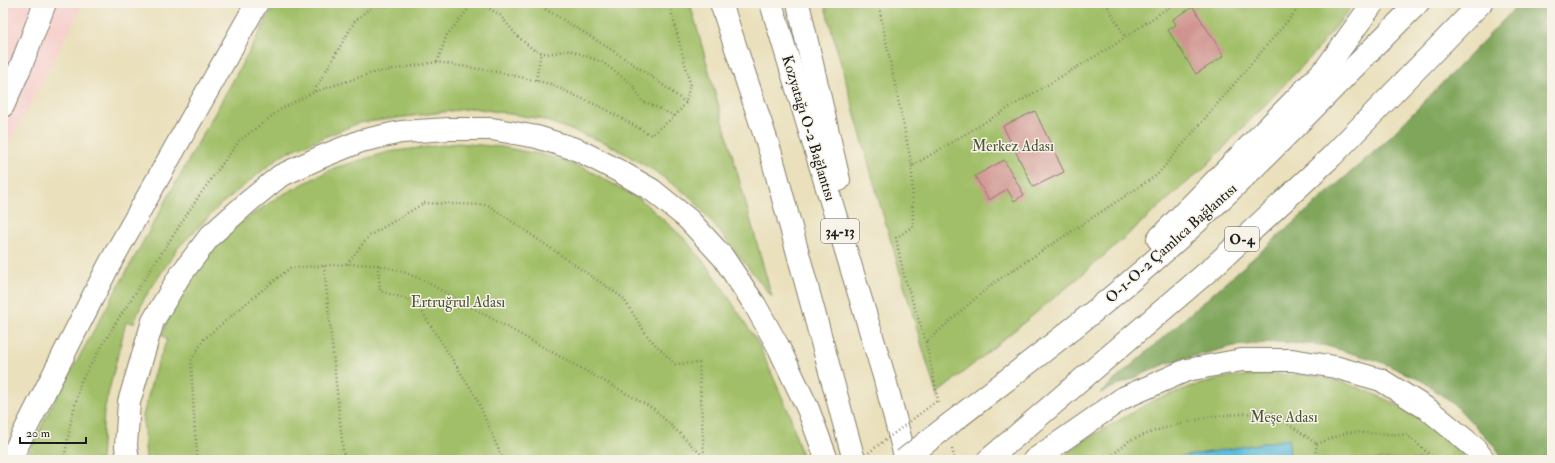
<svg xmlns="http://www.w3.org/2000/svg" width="1555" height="463" font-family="'IM FELL Double Pica',serif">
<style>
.built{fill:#f7d0ce}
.green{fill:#a1bf67;stroke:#5e6e42}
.forest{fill:#80a65c;stroke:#4e613c}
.water{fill:#5ebcdc;stroke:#3d6c7c}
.building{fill:#d09490}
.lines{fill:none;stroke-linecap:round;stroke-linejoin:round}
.minor-casing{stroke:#837e6c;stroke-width:24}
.highway-casing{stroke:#837e6c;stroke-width:24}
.path{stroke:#837e6c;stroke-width:2.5;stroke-dasharray:1 3;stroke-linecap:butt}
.minor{stroke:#fff;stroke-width:22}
.highway{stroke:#fff;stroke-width:22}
.highway-bridge-casing{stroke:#837e6c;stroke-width:24;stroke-linecap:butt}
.path-bridge{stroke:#837e6c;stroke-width:2.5;stroke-dasharray:1 3;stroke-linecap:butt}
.highway-bridge{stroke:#fff;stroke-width:22}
.labels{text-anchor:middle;stroke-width:3;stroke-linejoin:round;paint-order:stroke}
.shield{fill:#f7f3e8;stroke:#5e5c59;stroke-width:1}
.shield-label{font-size:14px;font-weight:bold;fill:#1c1c1c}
.street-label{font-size:15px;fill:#1c1c1c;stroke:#f7f3e8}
.park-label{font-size:15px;fill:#4b5536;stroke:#f7f3e8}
</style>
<rect width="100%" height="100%" fill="#f7f3e8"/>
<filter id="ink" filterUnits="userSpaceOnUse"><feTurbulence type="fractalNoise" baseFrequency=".025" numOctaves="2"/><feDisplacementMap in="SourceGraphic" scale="8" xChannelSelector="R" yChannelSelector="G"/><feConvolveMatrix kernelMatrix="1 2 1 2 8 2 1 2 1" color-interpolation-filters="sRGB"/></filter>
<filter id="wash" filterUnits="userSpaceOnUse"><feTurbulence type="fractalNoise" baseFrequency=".012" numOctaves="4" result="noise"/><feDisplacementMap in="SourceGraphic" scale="16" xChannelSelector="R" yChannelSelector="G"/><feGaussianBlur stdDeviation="0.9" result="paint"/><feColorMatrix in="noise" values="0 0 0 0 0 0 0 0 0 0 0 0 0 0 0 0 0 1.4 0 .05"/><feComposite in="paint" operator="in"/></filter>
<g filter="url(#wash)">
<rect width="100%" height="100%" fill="#eae0bc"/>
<path class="built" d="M3,3H84L3,156Z"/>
<g class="green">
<path d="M276,3H690L772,297L693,199L653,170L606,143L541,119L474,108L359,123L283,154L221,204L178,248L144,299L134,323L126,322L104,411L101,460H25L50,409Z"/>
<path d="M824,3H1355L1312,56L1207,165L1076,280L938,393V400L881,208Z"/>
<path d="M458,143L502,147L548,156L586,169L640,199L685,239L715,276L758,343L790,415L803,460H146L143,416L154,373L167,340L162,334L176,302L198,266L240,223L278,197L334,168L388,152Z"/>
<path d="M1276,374C1290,375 1307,373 1321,377C1373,388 1432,418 1467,460H1058L1085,440L1152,401L1190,387L1228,377Z"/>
</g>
<path class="forest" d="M1520,3H1552V460H1504L1496,448L1457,407L1424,382L1379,361L1323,345L1277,342L1234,346L1168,363L1100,393L1384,143Z"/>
<path class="water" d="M1289,439L1290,460H1162Z"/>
<g id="blocks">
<g class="building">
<path d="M1193,7L1224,56L1196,74L1168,30L1176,25L1173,19Z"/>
<path d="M1035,111L1064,172L1033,187L1003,126Z"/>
<path d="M1004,160L1024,195L1014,201L1007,189L989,200L975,176Z"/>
</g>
</g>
</g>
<g filter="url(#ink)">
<use href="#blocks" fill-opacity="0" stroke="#837e6c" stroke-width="1"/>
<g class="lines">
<defs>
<path id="minor" d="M3,106L21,66L45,3"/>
<g id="highway">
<path d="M721,3L771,154L854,460"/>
<path d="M771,3L884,376L906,460"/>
<path d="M798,3L839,180"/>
<path d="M1158,239L1327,67L1373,3"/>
<path d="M951,423C1023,367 1097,312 1165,251C1253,173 1334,86 1418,3"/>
<path d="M10,460L109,265L257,3"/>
<path d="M128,460L126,446L129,402L153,321L179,277L210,236L248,202L280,176L321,157L361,141L401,132L449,129H492L537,137L578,150L619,171L652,190L688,219L723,257L755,305L778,346L808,409L827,460"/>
<path d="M988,460L1213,267L1332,156L1481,3"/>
<path d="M1034,460L1123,398L1187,370L1242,360H1292L1335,367L1381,380L1429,410L1474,447L1484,460"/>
</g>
</defs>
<use href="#minor" class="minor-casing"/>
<use href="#highway" class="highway-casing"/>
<g class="path">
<path d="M479,3L500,15L517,36L535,51L548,54L570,50L602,62L632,84L642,101L654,106L675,116"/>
<path d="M535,3C587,34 639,65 686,103"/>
<path d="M878,3L912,166L1114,45L1175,3"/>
<path d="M1106,3L1125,37"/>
<path d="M437,62L447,35L466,12L472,3"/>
<path d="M536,80L541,52"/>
<path d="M314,91L355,21L376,3"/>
<path d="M912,166L913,226L896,238L904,276L926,342L992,284L1157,175L1295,12L1299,3"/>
<path d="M347,264L369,236L424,203L488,205L623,298L648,337L675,364L699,363L704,456"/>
<path d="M378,265L380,291L416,302L476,397L503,460"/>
<path d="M324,266L344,460"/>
<path d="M926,342L939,404"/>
<path d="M952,449L955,460"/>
<path d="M64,460L71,421L81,381L115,324L199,196L239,141L281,109L314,92L372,73L437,62L503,73L550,84L603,108L651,135L675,116L686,103L690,83L669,3"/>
<path d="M198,460L195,433L191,361L204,339L255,296L290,268L347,264L378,265L401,271L421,279L654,409L704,457L702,460"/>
<path d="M1107,460L1130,440L1161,429L1212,416L1271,412L1317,444"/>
<path d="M1314,460L1317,444L1348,432L1407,435L1436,460"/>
</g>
<use href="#minor" class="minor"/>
<use href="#highway" class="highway"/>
<defs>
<path id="highway-bridge" d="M904,460L951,423"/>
</defs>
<use href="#highway-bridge" class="highway-bridge-casing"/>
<path class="path-bridge" d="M859,460L938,400"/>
<use href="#highway-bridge" class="highway-bridge"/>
</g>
</g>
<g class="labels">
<g class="shield">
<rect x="821" y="219" width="38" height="24" rx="3"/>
<rect x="1225" y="227" width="34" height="24" rx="3"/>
</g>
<g class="shield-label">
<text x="840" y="236">34-13</text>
<text x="1242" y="244">O-4</text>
</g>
<g class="street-label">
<text transform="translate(809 128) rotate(73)" y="5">Kozyatağı O-2 Bağlantısı</text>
<text transform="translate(1171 243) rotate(-42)" y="5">O-1-O-2 Çamlıca Bağlantısı</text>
</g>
<g class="park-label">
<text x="1013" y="151">Merkez Adası</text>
<text x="458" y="307">Ertruğrul Adası</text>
<text x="1284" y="422">Meşe Adası</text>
</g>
</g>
<rect width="1555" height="463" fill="none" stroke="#f7f3e8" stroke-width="16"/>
<path d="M20 437v6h66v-6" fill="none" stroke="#1c1c1c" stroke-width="2"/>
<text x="26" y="437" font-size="12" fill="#1c1c1c" stroke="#f7f3e8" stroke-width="3" paint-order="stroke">20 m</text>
</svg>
